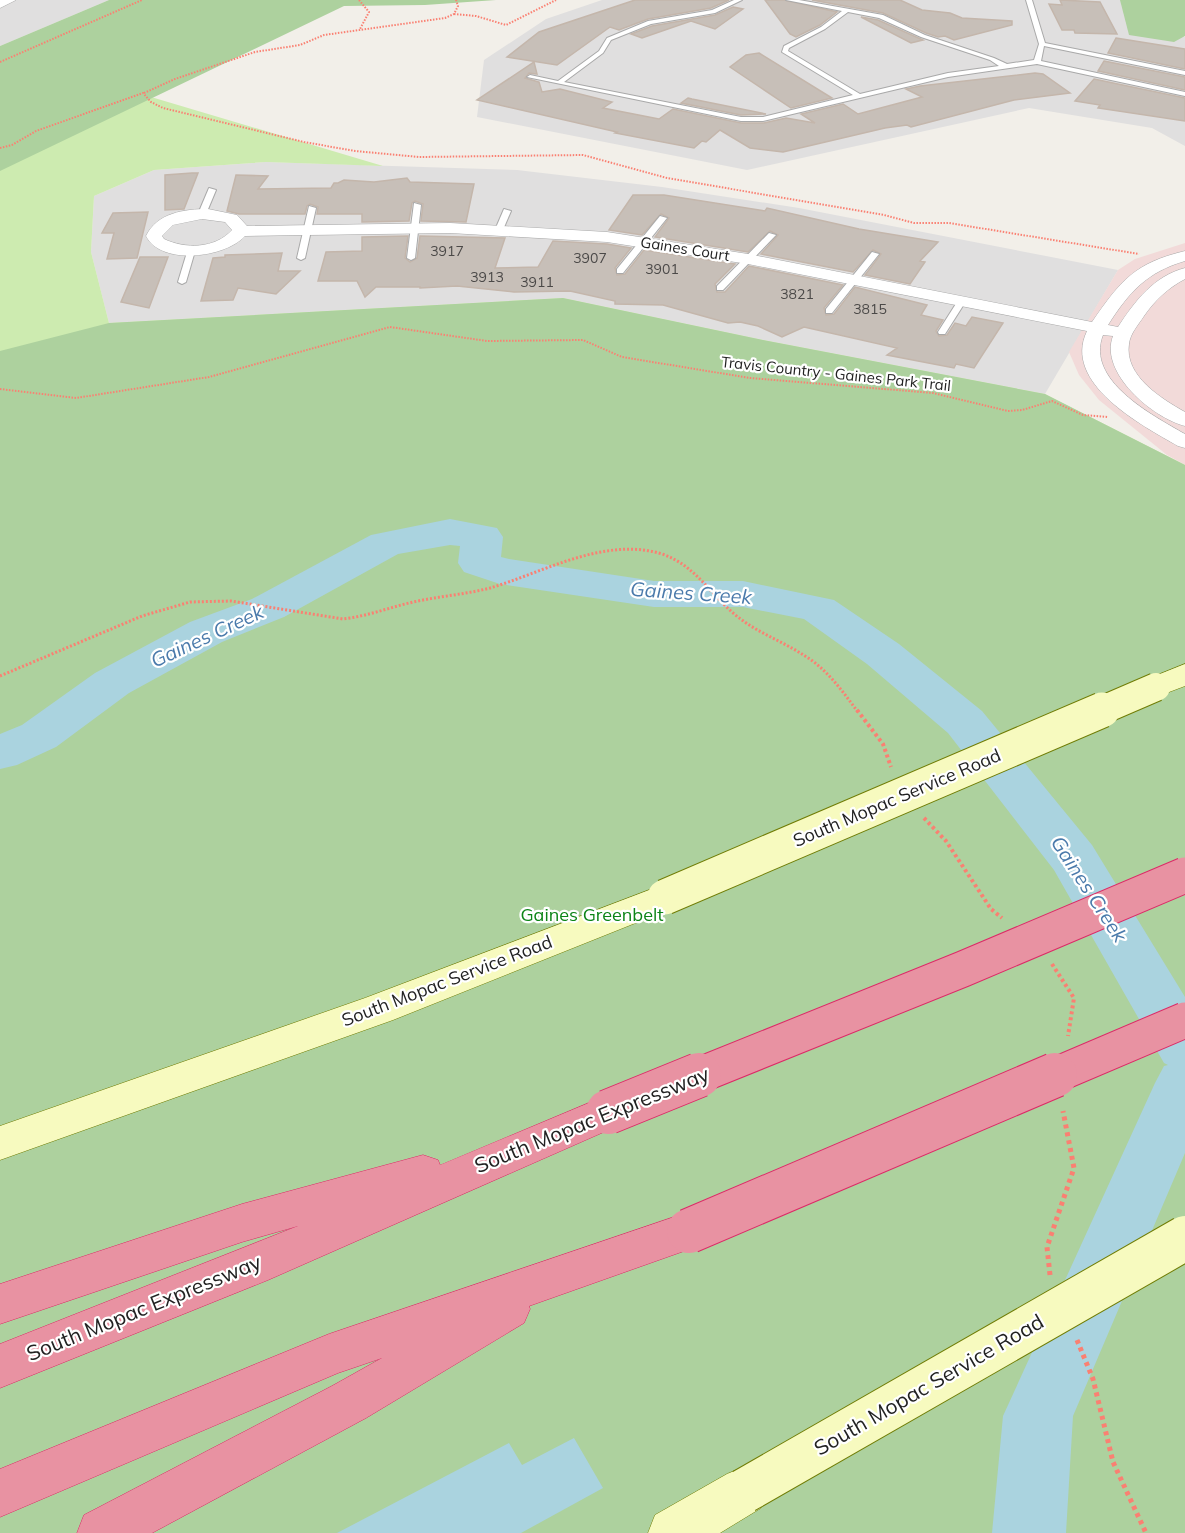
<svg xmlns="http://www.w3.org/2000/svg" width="1185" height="1533" font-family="Mulish,sans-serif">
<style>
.residential{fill:#e0dfdf}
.commercial{fill:#f2dad9}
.grass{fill:#cdebb0}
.forest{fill:#add19e}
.water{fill:#aad3df}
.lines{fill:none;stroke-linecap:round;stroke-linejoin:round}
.river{fill:#aad3df;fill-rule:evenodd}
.building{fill:#c7bfb8;stroke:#c4b6ab;stroke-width:1.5}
.service-casing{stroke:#a9a9a9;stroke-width:2}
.minor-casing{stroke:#a9a9a9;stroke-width:1}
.secondary-casing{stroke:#707d05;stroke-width:1}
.motorway-casing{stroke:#dc2a67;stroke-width:1}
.path-far3{stroke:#fa8072;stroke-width:2;stroke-dasharray:1.5 1.5;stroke-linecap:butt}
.path-far2{stroke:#fa8072;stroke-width:3;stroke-dasharray:2 2;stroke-linecap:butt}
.path-far1{stroke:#fa8072;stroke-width:4;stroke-dasharray:3 3;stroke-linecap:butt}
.path{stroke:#fa8072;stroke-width:5;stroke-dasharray:4 4;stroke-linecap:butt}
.service{fill:#fff;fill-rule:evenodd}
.minor{fill:#fff;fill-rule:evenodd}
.secondary{fill:#f7fabf;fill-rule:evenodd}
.motorway{fill:#e892a2;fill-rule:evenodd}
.secondary-bridge-far2-casing{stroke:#707d05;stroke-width:30;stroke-linecap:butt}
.secondary-bridge-far1-casing{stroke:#707d05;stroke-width:37;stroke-linecap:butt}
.secondary-bridge-casing{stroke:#707d05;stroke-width:46;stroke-linecap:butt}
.motorway-bridge-far1-casing{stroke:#dc2a67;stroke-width:37;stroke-linecap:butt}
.motorway-bridge-casing{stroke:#dc2a67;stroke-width:46;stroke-linecap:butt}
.secondary-bridge-far2{stroke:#f7fabf;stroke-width:28}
.secondary-bridge-far1{stroke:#f7fabf;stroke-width:35}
.secondary-bridge{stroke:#f7fabf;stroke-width:44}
.motorway-bridge-far1{stroke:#e892a2;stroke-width:35}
.motorway-bridge{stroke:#e892a2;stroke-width:44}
.labels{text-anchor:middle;stroke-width:4.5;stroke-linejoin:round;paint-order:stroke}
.far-number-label{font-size:14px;fill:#4b4948}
.far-street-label{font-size:15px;fill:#222;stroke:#fff}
.street-label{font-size:18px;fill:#222;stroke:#fff}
.park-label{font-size:18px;fill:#0c8416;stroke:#fff}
.water-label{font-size:20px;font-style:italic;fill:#4a7aab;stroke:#fff}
.near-street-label{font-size:21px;fill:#222;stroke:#fff}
</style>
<rect width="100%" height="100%" fill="#f2efe9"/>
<g class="residential">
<path d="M0,0H109L0,46Z"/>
<path d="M602,0H1127L1136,28L1185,37V146L1152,128L1029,108L747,170L477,117L484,60L546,19Z"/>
<path d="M266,162L517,170L662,187L799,208L1118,270L1045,394L763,340L563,298L109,323L91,252L94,196L154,170Z"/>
</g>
<path class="commercial" d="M1185,243V465L1167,455L1099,400L1079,375L1069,352L1118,270L1135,259Z"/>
<path class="grass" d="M0,52L383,166L266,162L154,170L94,196L91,252L109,323L563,298L763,340L1045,394L1185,465L0,444Z"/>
<g class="forest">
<path d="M109,0H496L425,5L344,6L0,171V46Z"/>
<path d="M1120,0H1185V36L1174,42L1129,35Z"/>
<path d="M563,298L763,340L1045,394L1185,465V1533H0V351L109,323Z"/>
</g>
<path class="water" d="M574,1438L603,1488L521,1533H337L509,1443L522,1465Z"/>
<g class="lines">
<path class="river" d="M450,519L497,528L503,537L501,557L509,559L654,581H743L834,600L899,644L982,711L1092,845L1185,997V1153L1073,1416L1066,1533H992L1003,1416L1155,1083L1164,1066L1168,1065L1164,1063L1054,870L948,733L867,664L804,619L743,607H654L500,584L464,572L458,563L460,546L450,545L398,554L284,617L222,642L129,693L56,747L17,765L0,769V734L22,725L95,673L190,622L252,599L371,535Z"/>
</g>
<g class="building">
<path d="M635,0H729L711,8L648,19L619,30L610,27L557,65L507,57L539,32Z"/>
<path d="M765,0H784L837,12L820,25L796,37L790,34Z"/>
<path d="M812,0H900L922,10L950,13L962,18L1012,21V25L954,40L945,36L938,37L926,33L883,13Z"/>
<path d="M1060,0L1100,2L1117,34L1075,33L1074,30H1062L1049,4L1062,5Z"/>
<path d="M733,7L743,9L715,29L691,21L642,38L631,34L652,26L715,15Z"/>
<path d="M861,17L878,20L923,40L911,43Z"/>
<path d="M1116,38L1185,49V69L1108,53Z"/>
<path d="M759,53L832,98L791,108L730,67L746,55Z"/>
<path d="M1104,61L1185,77V90L1098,71Z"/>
<path d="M534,62L537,74L529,73L525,78L539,82L542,92L560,89L612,102L603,108L659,119L673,109L741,123H764L786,118L815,123L801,114L843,104L858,114L922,97L906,89L920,86L1035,73L1043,74L1070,93L1014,100L911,127L907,125L885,128L783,152L750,148L720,130L706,142L702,141L694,148L615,133L617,132L477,100Z"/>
<path d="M1094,79L1185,98V121L1098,108L1100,105L1075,101Z"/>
<path d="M688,98L692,99L766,114L741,115L681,103Z"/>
<path d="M192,173H198L184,209L165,210V175Z"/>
<path d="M236,175L268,176L258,189L331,188L334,183H338L344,180L374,182L407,178L410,182L474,184L466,222L421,221L423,204L415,201L412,203L409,221L362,222V214H317L318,207L310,204L307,206L305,214H239L227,211Z"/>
<path d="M633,195H664L765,211L767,208L859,229L938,242L920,261L925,262L910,284L865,275L881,254L873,250L853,272L761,254L778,235L770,231L748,252L655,237L669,218L661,214L642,235L609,230Z"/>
<path d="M148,212L137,258L107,259L114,233H102L113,213Z"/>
<path d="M408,236L405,258L410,262L417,258L420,236L505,238L495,268L538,267L553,241L607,244L631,248L615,268L617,275L625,274L644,250L735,264L715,284L717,292H725L749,266L843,285L824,308L826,315L834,314L855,287L927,305L921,315L943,320L936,331L939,336L947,335L955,323L966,326L972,317L1003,323L974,368L956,364L954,368L887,355L897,348L804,327L782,337L758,326L740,322L728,323L663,305L615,304V301L570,291L514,292L457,286L420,288V287H376L365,297L357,281H318L326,252L362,251V237Z"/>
<path d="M282,253L278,271H300L276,294L238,288L233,300L201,301L213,258L225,257V255Z"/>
<path d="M140,257H168L149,308L121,302Z"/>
</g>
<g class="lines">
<defs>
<g id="service">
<path d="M734,0H742L715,13L651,24L611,40L603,53L564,82L741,117H763L853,95L782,52L784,46L821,27L842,11L786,0H799L883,15L925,35L994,58L1007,64L1034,60L1039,44L1026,0H1032L1045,43L1185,71V75L1044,46L1041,61L1185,92V96L1037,64L948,77L763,121H741L527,77L530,75L558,81L599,51L607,38L648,21L712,10ZM848,12L879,18L921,37L990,60L999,66L948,73L860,94L788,51L789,48L825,29Z"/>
<path d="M209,188L216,190L206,214L199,216L198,214Z"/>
<path d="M414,203L421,205L415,258L411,260L407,258Z"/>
<path d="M309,206L316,208L305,258L301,260L297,258Z"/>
<path d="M504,209L511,211L502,232H496L495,230Z"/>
<path d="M660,216L667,218L623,273H617V269Z"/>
<path d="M769,233L776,235L723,290H717V286Z"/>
<path d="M188,249L195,251L186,282L182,284L178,282Z"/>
<path d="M872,252L879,254L832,313H826V309Z"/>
<path d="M959,299L966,301L945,334H939L938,332Z"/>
</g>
<g id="minor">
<path d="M0,0H16L0,8Z"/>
<path d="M208,209L237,215L247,226L450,223L607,232L748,254L1092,322C1121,280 1135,263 1185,251V261C1147,272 1129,292 1108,325L1118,327C1135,301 1154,276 1185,268V279C1168,288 1155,300 1144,316C1138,325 1130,334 1129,344C1124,376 1162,399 1185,412V426C1153,418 1099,373 1113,336L1103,335C1085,380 1152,415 1185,434V448L1178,446C1141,425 1062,383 1087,331L748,264L607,242L450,233L245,236C225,258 161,266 146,236C157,213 184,209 208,209ZM202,219L225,222L232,230C215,249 185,249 164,239L162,236L173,225Z"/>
</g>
<g id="secondary">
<path d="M1185,664V686L1156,697L1145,694L1140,687L1145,680Z"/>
<path d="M665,884L678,888L683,897L678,906L393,1020L0,1160V1126L365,998Z"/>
<path d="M744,1467L761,1474L768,1491L761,1508L720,1533H648L655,1515L727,1474Z"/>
</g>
<g id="motorway">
<path d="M608,1095L622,1100L628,1112L622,1124L268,1280L0,1388V1344L298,1226L242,1242L0,1324V1284L242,1204L423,1155L438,1160L440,1165Z"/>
<path d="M689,1212L704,1218L711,1231L704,1244L529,1306L530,1309L524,1323L366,1418L152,1533H77L84,1515L332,1386L382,1358L338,1373L0,1517V1469L329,1334Z"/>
</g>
</defs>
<use href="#service" class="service-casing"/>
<use href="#minor" class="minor-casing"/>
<use href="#secondary" class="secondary-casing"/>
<use href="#motorway" class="motorway-casing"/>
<g class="path-far3">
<path d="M359,0L369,12L360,29"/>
<path d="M454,14L476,16L506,25L556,0"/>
<path d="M0,62L142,0"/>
<path d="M144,93L175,79L255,52L300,45L324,35L445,18L454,14L458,6L456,0"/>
<path d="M0,148L12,145L36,131L143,93L151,102L163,108L304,142L355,151L419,157L583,155L667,178L884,215L914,223H949L1139,254"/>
<path d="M0,389L76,398L209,377L390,327L487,341L583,340L622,357L750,378L933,393L1008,411L1022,410L1052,401L1083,415L1108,417"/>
</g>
<path class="path-far2" d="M0,676L142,616L190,602L231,601L343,619C369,616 393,606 418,601C442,596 467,594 490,588C542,573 605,536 662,554C697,566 711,596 738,617C758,633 784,642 805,656C827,669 843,692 858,712"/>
<g class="path-far1">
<path d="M857,710L883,744L891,767"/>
<path d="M924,818L946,841L991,909L1002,918"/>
<path d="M1052,964L1074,998L1068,1036"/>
</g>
<g class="path">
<path d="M1050,1275L1047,1247L1074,1168L1063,1111"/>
<path d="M1077,1340L1093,1379L1113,1462L1146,1533"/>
</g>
<use href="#service" class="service"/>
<use href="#minor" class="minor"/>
<use href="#secondary" class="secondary"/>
<use href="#motorway" class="motorway"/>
<defs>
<path id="secondary-bridge-far2" d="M1098,712L1156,687"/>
<path id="secondary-bridge-far1" d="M665,897L1102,710"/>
<path id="secondary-bridge" d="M744,1491L1185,1238"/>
<g id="motorway-bridge-far1">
<path d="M695,1077L963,969L1185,875"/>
<path d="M1051,1077L1185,1020"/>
</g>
<g id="motorway-bridge">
<path d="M608,1112L699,1075"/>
<path d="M689,1231L1055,1075"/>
</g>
</defs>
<use href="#secondary-bridge-far2" class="secondary-bridge-far2-casing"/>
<use href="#secondary-bridge-far1" class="secondary-bridge-far1-casing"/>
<use href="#secondary-bridge" class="secondary-bridge-casing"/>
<use href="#motorway-bridge-far1" class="motorway-bridge-far1-casing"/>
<use href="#motorway-bridge" class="motorway-bridge-casing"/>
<use href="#secondary-bridge-far2" class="secondary-bridge-far2"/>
<use href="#secondary-bridge-far1" class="secondary-bridge-far1"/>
<use href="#secondary-bridge" class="secondary-bridge"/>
<use href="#motorway-bridge-far1" class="motorway-bridge-far1"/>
<use href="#motorway-bridge" class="motorway-bridge"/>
</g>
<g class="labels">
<g class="far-number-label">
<text x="447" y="256">3917</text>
<text x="590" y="263">3907</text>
<text x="662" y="274">3901</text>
<text x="487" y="282">3913</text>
<text x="537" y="287">3911</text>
<text x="797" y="299">3821</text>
<text x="870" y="314">3815</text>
</g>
<g class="far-street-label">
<text transform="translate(685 249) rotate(9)" y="5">Gaines Court</text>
<text transform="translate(836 374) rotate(6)" y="5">Travis Country - Gaines Park Trail</text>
</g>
<g class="street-label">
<text transform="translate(897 798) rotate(-23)" y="6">South Mopac Service Road</text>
<text transform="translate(447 981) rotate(-21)" y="6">South Mopac Service Road</text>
</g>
<g class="park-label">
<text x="592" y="921">Gaines Greenbelt</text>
</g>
<g class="water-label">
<text transform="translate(691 593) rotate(4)" y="7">Gaines Creek</text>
<text transform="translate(207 636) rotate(-25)" y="7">Gaines Creek</text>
<text transform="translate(1089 889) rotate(57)" y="7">Gaines Creek</text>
</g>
<g class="near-street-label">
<text transform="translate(592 1120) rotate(-22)" y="7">South Mopac Expressway</text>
<text transform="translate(144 1308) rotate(-22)" y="7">South Mopac Expressway</text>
<text transform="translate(929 1385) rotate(-30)" y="7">South Mopac Service Road</text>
</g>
</g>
</svg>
